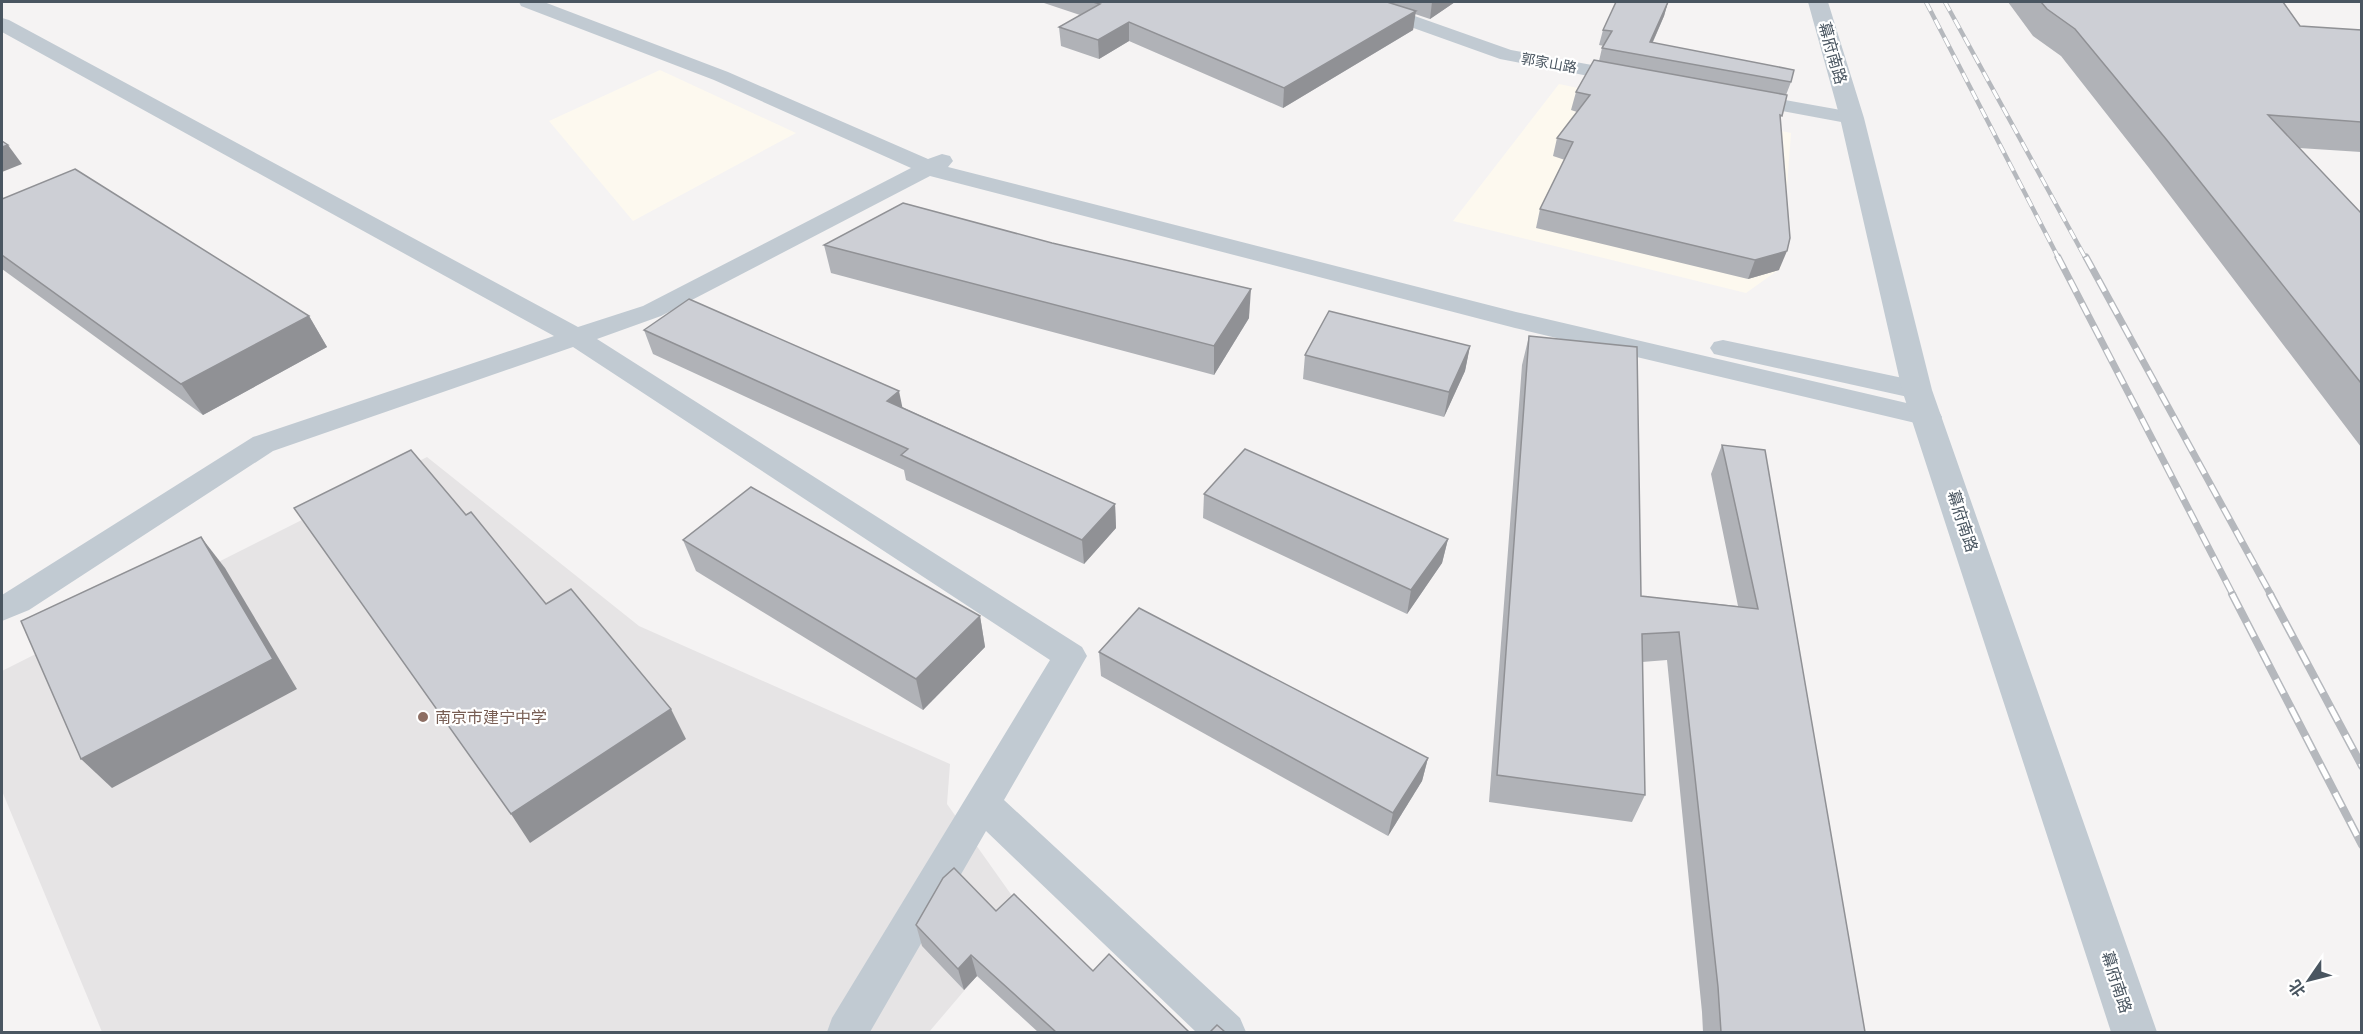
<svg xmlns="http://www.w3.org/2000/svg" width="2363" height="1034" font-family="'PT Sans','Noto Sans SC',sans-serif">
<style>
.commercial{fill:#fdf9ef}
.education{fill:#e6e4e5}
.lines{fill:none;stroke-linecap:round;stroke-linejoin:round}
.minor{fill:#c1cad2;fill-rule:evenodd}
.tertiary{fill:#c1cad2;fill-rule:evenodd}
.rail-far2-casing{stroke:#b5b8bd;stroke-width:4.5}
.rail-far1-casing{stroke:#b5b8bd;stroke-width:7}
.rail-casing{stroke:#b5b8bd;stroke-width:8}
.rail-far2{stroke:#fff;stroke-width:3;stroke-dasharray:10;stroke-linecap:butt}
.rail-far1{stroke:#fff;stroke-width:4.5;stroke-dasharray:13;stroke-linecap:butt}
.rail{stroke:#fff;stroke-width:5;stroke-dasharray:16;stroke-linecap:butt}
.wall{fill:#b0b2b7}
.shaded-wall{fill:#909195}
.building{fill:#cdcfd5;stroke:#909195;stroke-width:1.5}
.education-dot{fill:#8d6e63;stroke:#fff;stroke-width:2}
.labels{text-anchor:middle;stroke-width:4.5;stroke-linejoin:round;paint-order:stroke}
.far-street-label{font-size:14px;fill:#4a5661;stroke:#fff}
.street-label{font-size:16px;fill:#4a5661;stroke:#fff}
.education-label{font-size:16px;fill:#785e54;stroke:#fff;text-anchor:start}
</style>
<rect width="100%" height="100%" fill="#f5f3f3"/>
<g class="commercial">
<path d="M660,70L796,133L633,221L549,121Z"/>
<path d="M1559,84L1791,133L1781,268L1746,293L1453,221Z"/>
</g>
<path class="education" d="M427,457L639,626L950,764L947,804L1027,917L929,1032H102L2,791V671Z"/>
<g class="lines">
<g class="minor">
<path d="M519,2H544L728,72L928,159L942,154L950,156L953,161L948,167L1516,312L1928,408L1938,410L1942,417L1938,424L1928,426L1515,328L930,176L661,316L597,339L1082,647L1087,656L1004,800L1240,1018L1246,1032H1196L986,831L870,1032H827L832,1018L1050,660L573,347L273,451L29,610L2,621V595L253,437L554,336L2,32V18L9,20L578,327L643,306L911,168L714,80L521,6Z"/>
<path d="M1350,2H1375L1511,50L1630,72L1637,74L1640,78L1637,82L1630,84L1500,59L1352,6Z"/>
<path d="M1745,93L1852,112L1859,114L1863,118L1859,122L1852,124L1738,103L1735,99L1738,95Z"/>
<path d="M1723,340L1917,381L1927,384L1931,390L1927,396L1917,399L1714,354L1710,348L1714,342Z"/>
</g>
<path class="tertiary" d="M1808,2H1828L1864,118L1932,390L2157,1032H2111L1902,390L1840,118Z"/>
<defs>
<g id="rail-far2">
<path d="M1926,2L2059,259"/>
<path d="M1945,2L2086,259"/>
</g>
<g id="rail-far1">
<path d="M2058,257L2233,595"/>
<path d="M2086,257L2271,595"/>
</g>
<g id="rail">
<path d="M2232,594L2362,845"/>
<path d="M2270,594L2362,766"/>
</g>
</defs>
<use href="#rail-far2" class="rail-far2-casing"/>
<use href="#rail-far1" class="rail-far1-casing"/>
<use href="#rail" class="rail-casing"/>
<use href="#rail-far2" class="rail-far2"/>
<use href="#rail-far1" class="rail-far1"/>
<use href="#rail" class="rail"/>
</g>
<g class="wall">
<path d="M1041,2H1455L1430,19L1415,14L1413,30L1283,108L1129,41L1099,59L1061,46L1059,27L1080,15Z"/>
<path d="M1668,2L1664,16L1653,42L1791,82L1786,95L1780,121L1779,270L1748,279L1536,228L1540,209L1565,160L1553,156L1557,138L1577,112L1571,110L1576,92L1599,61L1602,48L1604,46L1599,45L1603,30Z"/>
<path d="M2008,2H2283L2300,26L2361,30V152L2299,148L2361,213V447L2149,168L2061,56L2033,36Z"/>
<path d="M2,199L309,316L327,347L203,415L2,269Z"/>
<path d="M824,245L1249,318L1214,375L831,273Z"/>
<path d="M644,330L902,407L1115,504L1116,528L1084,564L906,480L904,470L653,354Z"/>
<path d="M1529,336L1641,596L1738,606L1711,474L1722,445L1865,1032H1703L1702,1012L1667,660L1642,662L1645,795L1632,822L1489,802L1522,365Z"/>
<path d="M1470,346L1465,371L1444,417L1303,379L1305,355Z"/>
<path d="M1204,494L1448,539L1442,563L1407,614L1203,518Z"/>
<path d="M683,540L980,616L985,647L923,710L696,571Z"/>
<path d="M1099,652L1428,758L1422,781L1388,836L1101,676Z"/>
<path d="M996,911L1093,971L1189,1032H1038L977,976L964,990L922,946L916,925Z"/>
</g>
<g class="shaded-wall">
<path d="M1432,2H1455L1430,19Z"/>
<path d="M1668,2L1664,16L1646,57L1650,42Z"/>
<path d="M1416,11L1413,30L1283,108L1284,88Z"/>
<path d="M1129,22V41L1099,59L1098,40Z"/>
<path d="M8,145L22,164L2,172V147Z"/>
<path d="M1787,251L1779,270L1748,279L1755,260Z"/>
<path d="M1251,289L1249,318L1214,375V346Z"/>
<path d="M309,316L327,347L203,415L181,384Z"/>
<path d="M1470,346L1465,371L1444,417L1449,392Z"/>
<path d="M899,391L904,415L887,401Z"/>
<path d="M1115,504L1116,528L1084,564L1082,540Z"/>
<path d="M201,537L225,568L297,689L112,788L81,759Z"/>
<path d="M1448,539L1442,563L1407,614L1411,590Z"/>
<path d="M980,616L985,647L923,710L916,679Z"/>
<path d="M671,709L686,739L530,843L511,814Z"/>
<path d="M1428,758L1422,781L1388,836L1393,813Z"/>
<path d="M971,955L977,976L964,990L958,969Z"/>
</g>
<g class="building">
<path d="M1093,2H1387L1416,11L1284,88L1129,22L1098,40L1059,27L1100,4Z"/>
<path d="M1616,2H1668L1650,42L1794,70L1791,82L1602,48L1612,31L1603,30Z"/>
<path d="M2041,2H2283L2300,26L2361,30V122L2268,115L2361,213V383L2166,139L2075,29L2047,9Z"/>
<path d="M1594,60L1787,95L1782,116L1780,115L1790,238L1787,251L1755,260L1540,209L1573,142L1557,138L1590,95L1576,92Z"/>
<path d="M2,141L8,145L2,147Z"/>
<path d="M75,169L309,316L181,384L2,255V199Z"/>
<path d="M903,203L1052,243L1251,289L1214,346L824,245Z"/>
<path d="M689,299L899,391L887,401L1115,504L1082,540L901,455L908,449L644,330Z"/>
<path d="M1329,311L1470,346L1449,392L1305,355Z"/>
<path d="M1529,336L1637,347L1641,596L1758,609L1722,445L1765,450L1865,1032H1721L1718,987L1679,632L1642,634L1645,795L1497,775Z"/>
<path d="M1245,449L1448,539L1411,590L1204,494Z"/>
<path d="M411,450L466,515L471,512L546,604L571,589L671,709L511,814L294,508Z"/>
<path d="M751,487L980,616L916,679L683,540Z"/>
<path d="M201,537L273,659L81,759L21,621Z"/>
<path d="M1139,608L1428,758L1393,813L1099,652Z"/>
<path d="M954,868L996,911L1014,894L1093,971L1109,954L1189,1032H1056L971,955L958,969L916,925L943,878Z"/>
<path d="M1217,1025L1225,1032H1210Z"/>
</g>
<circle class="education-dot" cx="423" cy="717" r="6"/>
<g class="labels">
<g class="far-street-label">
<text transform="translate(1549 63) rotate(10)" y="5">郭家山路</text>
</g>
<g class="street-label">
<text transform="translate(1833 53) rotate(74)" y="6">幕府南路</text>
<text transform="translate(1963 521) rotate(72)" y="6">幕府南路</text>
<text transform="translate(2117 982) rotate(72)" y="6">幕府南路</text>
</g>
<g class="education-label">
<text x="435" y="723">南京市建宁中学</text>
</g>
</g>
<rect width="2363" height="1034" fill="none" stroke="#4a5661" stroke-width="6"/>
<g transform="translate(2309 980) rotate(235)" stroke="#ffffff" stroke-width="4.5" paint-order="stroke">
<path d="M0-4.5L10 22L0 15L-10 22Z" fill="#4a5661"/>
<text y="-9" font-size="16" font-weight="bold" text-anchor="middle" fill="#4a5661">北</text>
</g>
</svg>
